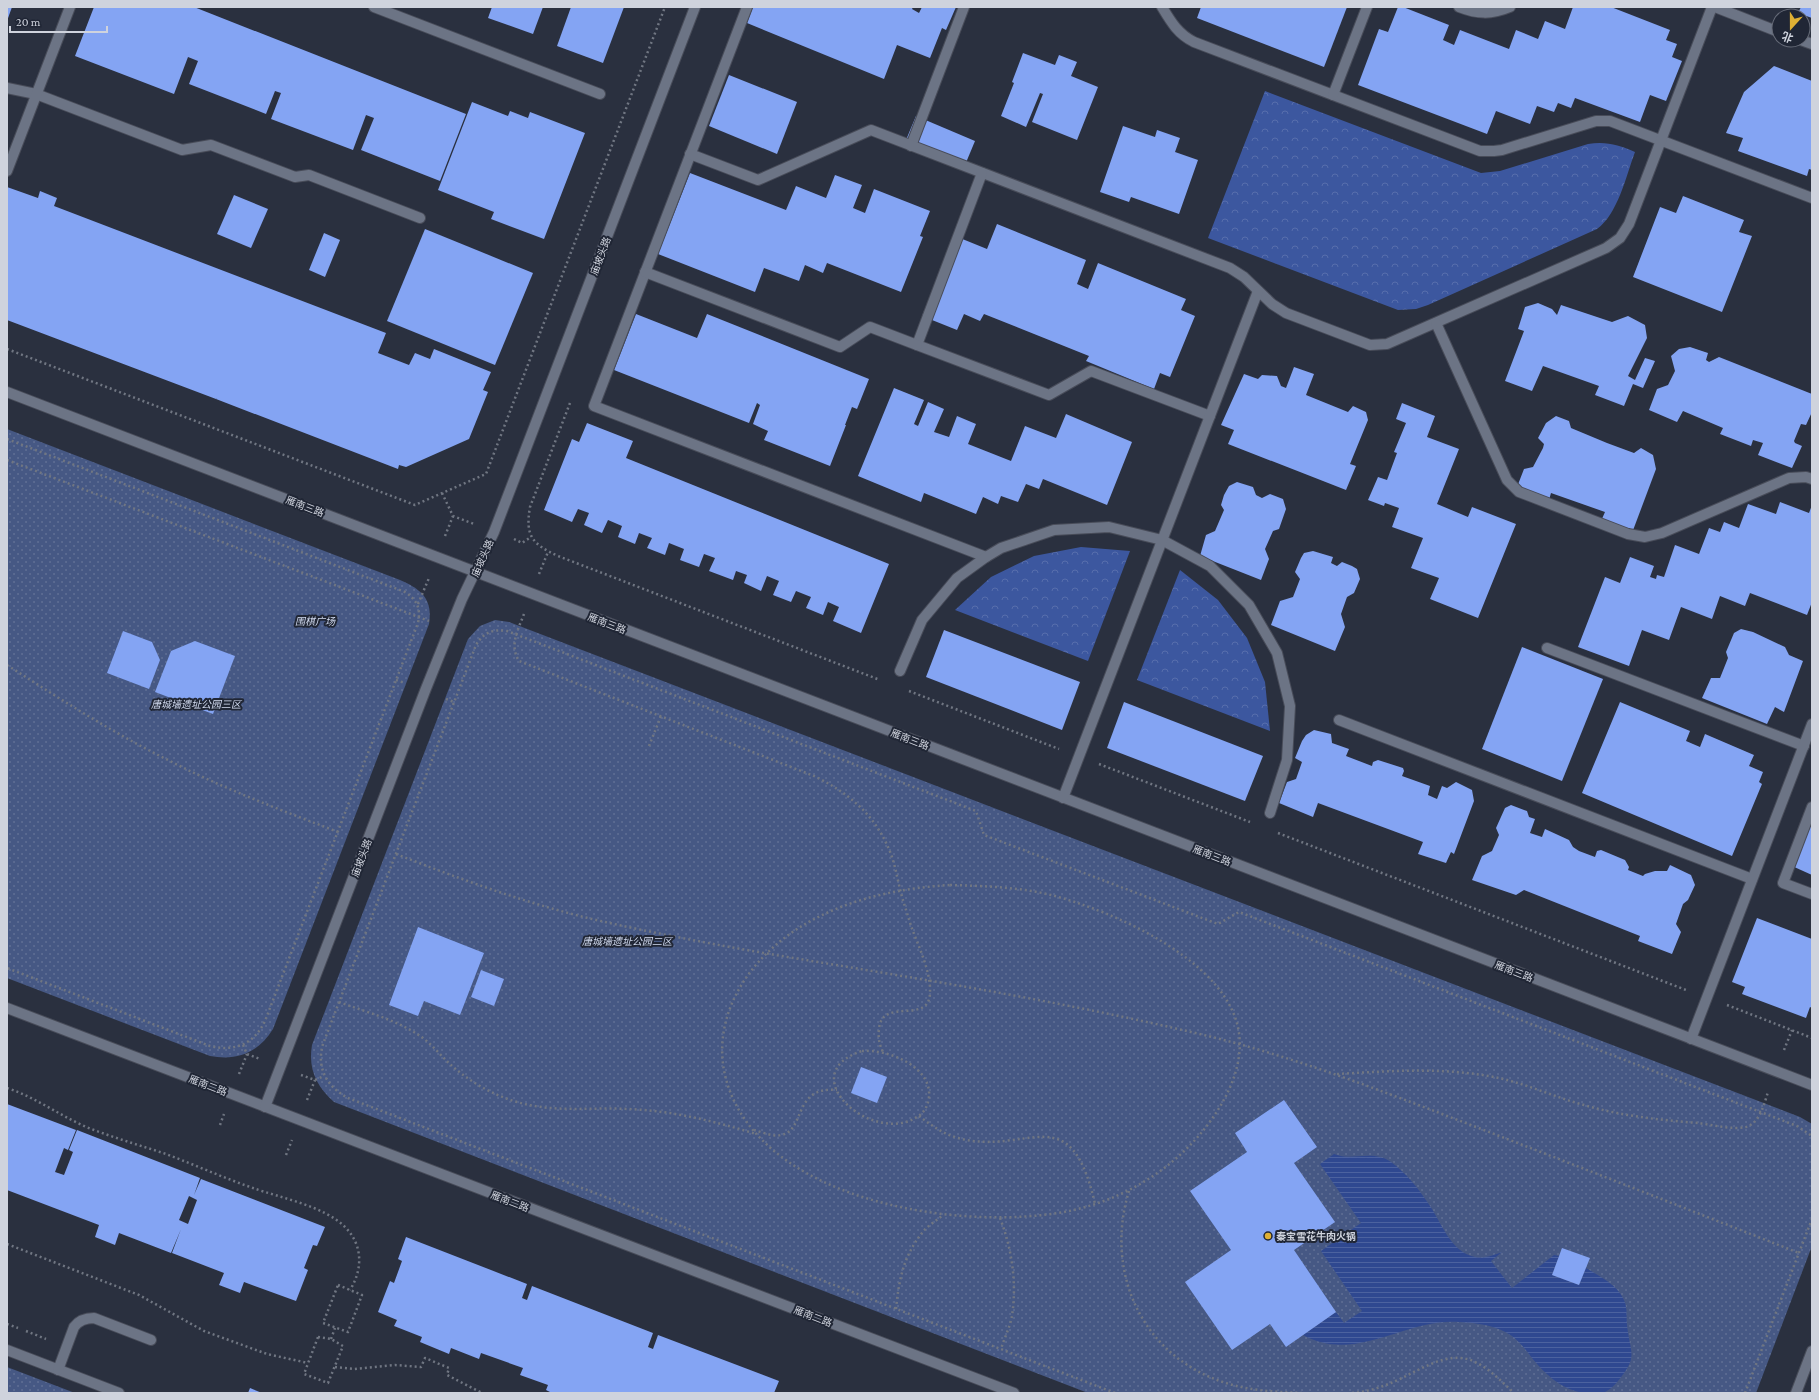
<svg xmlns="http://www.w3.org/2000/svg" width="1819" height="1400" font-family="'Crimson Pro','Noto Sans SC',serif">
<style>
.forest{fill:url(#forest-crowns)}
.park{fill:url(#park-dots)}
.water{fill:url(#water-rules)}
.building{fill:#84a4f3;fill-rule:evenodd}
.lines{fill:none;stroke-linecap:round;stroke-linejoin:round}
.minor-casing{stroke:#484c59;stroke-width:12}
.path{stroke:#707682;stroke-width:2.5;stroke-dasharray:2 3;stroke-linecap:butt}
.minor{stroke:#6c7485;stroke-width:10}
.poi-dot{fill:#dfb034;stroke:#202635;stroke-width:1.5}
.labels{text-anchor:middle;stroke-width:4;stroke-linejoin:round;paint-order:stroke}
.street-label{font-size:10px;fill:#cfd3dd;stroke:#202635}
.park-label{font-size:10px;font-style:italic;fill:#d2dbf0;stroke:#202635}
.poi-label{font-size:10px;font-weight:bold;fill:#cfd3dd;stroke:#202635;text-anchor:start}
</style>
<defs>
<pattern id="forest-crowns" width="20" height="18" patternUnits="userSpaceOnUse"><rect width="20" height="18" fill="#3c579f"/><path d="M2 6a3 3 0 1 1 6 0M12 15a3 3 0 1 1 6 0" fill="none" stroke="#576eac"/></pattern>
<pattern id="park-dots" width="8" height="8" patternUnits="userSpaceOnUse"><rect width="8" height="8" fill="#465884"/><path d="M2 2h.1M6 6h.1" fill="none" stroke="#606f95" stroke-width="1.8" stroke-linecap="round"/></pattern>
<pattern id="water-rules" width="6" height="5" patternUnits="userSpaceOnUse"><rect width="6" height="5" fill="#2f4890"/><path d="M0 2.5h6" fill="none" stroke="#4c629f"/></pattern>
</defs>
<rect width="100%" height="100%" fill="#2a303f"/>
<g class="forest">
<path d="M1265,91L1481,173L1500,171L1588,144C1606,141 1619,145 1635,152C1626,176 1618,214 1597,229L1428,305L1416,309L1398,310L1208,238Z"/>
<path d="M1081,547L1130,551L1088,661L955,610L991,577L1034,556Z"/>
<path d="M1180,570L1218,600L1247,638L1265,682L1270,731L1137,680Z"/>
</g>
<g class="park">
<path d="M7,429L400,580C421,589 433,599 429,624L273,1029C258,1053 237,1061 210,1056L7,978Z"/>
<path d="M495,620L509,622L1800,1117L1812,1124V1246L1756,1393H1088L334,1102C316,1086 308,1069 312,1045L468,639L480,626Z"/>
<path d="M7,1367L75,1393H7Z"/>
</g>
<path class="water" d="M1334,1154C1354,1162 1371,1149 1391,1162C1406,1173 1418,1188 1428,1203C1441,1221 1450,1252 1475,1257C1484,1259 1494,1255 1502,1252L1491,1261L1512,1288L1554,1255L1559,1256L1552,1275L1579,1285L1586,1268C1599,1276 1616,1284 1623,1298C1628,1307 1626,1316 1627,1325C1630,1354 1639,1355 1618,1381C1614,1386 1608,1392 1601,1393C1571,1397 1550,1380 1532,1358C1526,1350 1520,1342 1512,1336C1496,1325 1477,1323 1459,1322C1405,1318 1357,1364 1303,1335L1336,1312L1344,1323L1362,1311L1321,1251L1361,1223L1320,1164Z"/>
<g class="building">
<path d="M7,7H12L7,21Z"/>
<path d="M94,7H194L466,114L440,181L361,150L374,118L366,115L353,150L271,119L281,93L275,91L266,114L189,84L198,61L188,57L174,94L75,56Z"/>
<path d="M492,7H543L533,34L488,18Z"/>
<path d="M571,7H624L603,63L557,46Z"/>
<path d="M753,7H913L912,9L919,13L922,7H956L946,30L942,28L930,58L897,45L884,79L747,23Z"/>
<path d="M1201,7H1347L1324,67L1197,18Z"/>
<path d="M1398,7H1403L1449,25L1443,40L1454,45L1460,30L1509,49L1516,30L1538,39L1545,21L1565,29L1573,7H1611L1670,30L1666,40L1677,44L1672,57L1682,61L1666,101L1650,95L1640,122L1575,98L1571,108L1558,103L1554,112L1537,106L1530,124L1496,111L1487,134L1358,85L1379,29L1388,32Z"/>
<path d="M1801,7H1812V18L1798,13Z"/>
<path d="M1023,53L1055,65L1059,55L1077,62L1071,76L1098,87L1077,140L1032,122L1043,94L1040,93L1026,127L1001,116L1014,83L1012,82Z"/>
<path d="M1774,66L1812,81V170L1809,169L1807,176L1738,151L1743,138L1726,133L1744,92Z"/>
<path d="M729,75L797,102L777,154L709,126Z"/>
<path d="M472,102L508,116L510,111L528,118L530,112L585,133L544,239L491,219L494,212L438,190Z"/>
<path d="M916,116L975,141L965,165L906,140Z"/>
<path d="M1123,126L1155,137L1157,130L1180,138L1175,152L1198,160L1179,214L1131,197L1129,202L1100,192Z"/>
<path d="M690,173L786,210L796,186L826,198L835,175L862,185L853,208L865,213L874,189L930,211L920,236L923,237L901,292L827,263L823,273L805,265L799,281L764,268L755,292L658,254Z"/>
<path d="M7,187L38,198L40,191L57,198L54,206L386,333L378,353L409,365L415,353L430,359L434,349L491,372L483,390L488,392L469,439L406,467L399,465L398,469L216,399L245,321L216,399L7,320Z"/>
<path d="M234,195L268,209L251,248L217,234Z"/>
<path d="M1683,196L1744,220L1739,232L1752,236L1722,312L1633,277L1660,207L1676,213Z"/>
<path d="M997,224L1086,260L1077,284L1088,289L1098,263L1186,299L1181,310L1195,316L1170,377L1160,373L1154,389L1086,361L1089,356L984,314L980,321L964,314L957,330L922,316L955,236L987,249Z"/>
<path d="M425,229L533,273L495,365L387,321Z"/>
<path d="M324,233L340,240L325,277L309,270Z"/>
<path d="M1538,303L1552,309L1557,315L1561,305L1612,322L1628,316L1645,325L1647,338L1628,376L1635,380L1645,358L1655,361L1643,388L1633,384L1624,406L1595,395L1599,386L1543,366L1532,391L1505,381L1524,331L1518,329L1525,307Z"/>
<path d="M636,314L697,338L707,314L869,379L857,409L852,407L845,425H846L830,466L764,440L768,431L753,424L760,405L757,403L749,423L614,370Z"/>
<path d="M1690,347L1708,353L1706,360L1709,362L1719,357L1812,394V412L1806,425L1801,424L1794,441L1795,443L1802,446L1792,468L1758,455L1763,443L1753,440L1751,446L1720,434L1723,428L1683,411L1677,422L1649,410L1657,389L1668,385L1675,371L1671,356L1679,349Z"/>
<path d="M1294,367L1314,374L1306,395L1348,412L1353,406L1366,412L1368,420L1350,464L1356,466L1346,490L1228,444L1234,430L1221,425L1244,374L1258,379L1262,375L1277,376L1281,386L1286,388Z"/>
<path d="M894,388L924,400L914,424L918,426L928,402L944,409L934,432L949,437L957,416L976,424L968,444L1011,461L1025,426L1056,438L1066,414L1132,442L1107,505L1043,479L1039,489L1026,484L1018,502L1001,496L998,504L983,497L976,514L924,493L921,502L858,476Z"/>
<path d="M1402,403L1435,416L1427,437L1459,449L1437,504L1468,517L1472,507L1516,524L1478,618L1430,599L1439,578L1411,568L1423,538L1392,527L1399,508L1385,503L1384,506L1368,500L1378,477L1387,480L1397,453L1394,452L1406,423L1396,419Z"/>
<path d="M1556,416L1569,421L1571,428L1607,443L1634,453L1641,448L1653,455L1656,469L1632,533L1601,521L1605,512L1551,493L1549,500L1517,487L1524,469L1533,467L1543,448L1544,444L1538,438L1546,423Z"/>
<path d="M587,423L633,441L626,458L889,564L861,633L833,621L839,607L828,602L823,615L806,608L811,597L796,591L791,602L773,595L779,581L767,576L761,591L744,583L747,575L736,571L733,580L709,571L715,558L704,554L699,567L680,560L684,549L669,543L665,555L647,548L652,538L639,533L635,544L618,537L622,526L608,520L602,533L584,525L589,513L578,509L572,522L544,510L572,439L579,442Z"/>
<path d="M1237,482L1253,487L1256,495L1262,498L1270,494L1283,499L1286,509L1279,529L1273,531L1265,549L1269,559L1261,580L1200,556L1206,535L1215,531L1224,510L1221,505L1224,495L1229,486Z"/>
<path d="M1780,502L1809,513L1812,505V602L1807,615L1750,593L1745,606L1720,596L1712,619L1681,607L1669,640L1642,630L1629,666L1578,647L1605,577L1620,583L1630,557L1654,566L1650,577L1656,579L1657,575L1664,577L1675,545L1699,554L1709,528L1720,532L1724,522L1739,528L1748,504L1776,514Z"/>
<path d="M1313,551L1333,557L1331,563L1337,566L1342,562L1352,566L1357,569L1360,579L1354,593L1347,597L1341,614L1345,627L1335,651L1271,625L1280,601L1293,597L1300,579L1295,572L1301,558L1304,553Z"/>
<path d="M1741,629L1753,632L1785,647L1789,655L1803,661L1784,712L1775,707L1767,724L1702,698L1711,678H1720L1728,658L1726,652L1734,633Z"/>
<path d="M944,630L1080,682L1062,730L926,677Z"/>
<path d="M123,631L152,642L160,660L149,689L107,673Z"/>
<path d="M195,641L235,656L213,714L155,692L171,651Z"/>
<path d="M1522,647L1603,679L1562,781L1482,749Z"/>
<path d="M1124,702L1263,756L1245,801L1107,748Z"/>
<path d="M1620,702L1690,731L1686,741L1700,747L1705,734L1754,755L1749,766L1763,772L1759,782L1762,784L1732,856L1582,793Z"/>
<path d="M1314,730L1331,734L1332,743L1349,749L1346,756L1372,766L1373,762L1378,760L1403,768L1404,771L1402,776L1430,786L1428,795L1437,799L1442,786L1447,788L1456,782L1472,790L1474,801L1454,854L1451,852L1446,863L1418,854L1423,842L1318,803L1313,817L1279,803L1287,782L1296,779L1302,762L1295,758L1302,741L1306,735Z"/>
<path d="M1511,805L1527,811L1529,817L1535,819L1530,833L1542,837L1545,829L1569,840L1573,847L1579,851L1595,857L1597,851L1601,850L1625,860L1629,867L1628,870L1643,876L1645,874L1655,871H1667L1670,865L1691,875L1695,885L1688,900L1683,904L1676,924L1681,932L1672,954L1638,941L1640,936L1524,890L1516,895L1472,880L1482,856L1492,851L1499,835L1496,828L1505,808Z"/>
<path d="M1812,815V875L1792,866Z"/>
<path d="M1757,918L1812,939V1008L1810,1007L1806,1018L1742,994L1745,987L1732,982Z"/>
<path d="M418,927L484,953L460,1015L424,1001L418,1016L389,1005Z"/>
<path d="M481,970L504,979L494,1006L471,997Z"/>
<path d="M861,1067L887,1077L877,1103L851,1093Z"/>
<path d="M1284,1100L1317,1147L1294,1163L1335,1222L1294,1250L1336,1312L1286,1347L1270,1324L1232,1350L1185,1282L1231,1250L1190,1191L1247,1152L1235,1133Z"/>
<path d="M7,1104L76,1130L68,1150L64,1148L55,1172L64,1175L73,1152L69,1150L77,1130L200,1178L194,1195L201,1179L325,1227L317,1246L313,1245L304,1268L308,1270L296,1301L244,1282L240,1293L219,1285L224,1273L172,1253L181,1229L171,1253L119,1233L115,1245L95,1237L99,1225L7,1190ZM189,1196L197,1200L188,1224L179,1220Z"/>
<path d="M406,1237L527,1284L522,1298L527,1300L532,1286L653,1333L648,1347L653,1349L658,1335L779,1381L774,1393H552L546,1390L548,1385L520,1375L523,1368L481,1353L479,1359L451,1348L449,1354L420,1342L422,1337L394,1326L397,1320L378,1312L390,1281L394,1283L402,1261L398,1259Z"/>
<path d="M1562,1248L1590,1258L1579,1285L1552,1275Z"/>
<path d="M250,1388L262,1393H248Z"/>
</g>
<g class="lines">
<defs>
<g id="minor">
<path d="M374,7L600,94"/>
<path d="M747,7L594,406L986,557"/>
<path d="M1162,7C1171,22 1178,34 1194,42L1480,151H1494L1502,150L1596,121H1610L1812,198"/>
<path d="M1459,7C1477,14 1491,15 1510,7"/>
<path d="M1715,7L1779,32"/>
<path d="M1801,40L1812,44"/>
<path d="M7,88L36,94L182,150L211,145L295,177L309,175L420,218"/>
<path d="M1333,95L1367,7"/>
<path d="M911,146L964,7"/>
<path d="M690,154L758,180L871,130L1230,268L1244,277L1272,304L1286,313L1370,345L1387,344L1606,248L1620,238L1629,224L1712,7"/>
<path d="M7,171L70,7"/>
<path d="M982,173L917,345L1049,395L1091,371L1210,416"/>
<path d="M645,272L840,347L870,327L917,345"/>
<path d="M1436,323L1507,480L1519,492L1527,495L1628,534L1645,537L1662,533L1789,478L1806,477L1812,479"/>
<path d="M7,392L1812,1085"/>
<path d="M1547,648L1804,746"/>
<path d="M900,671L922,620L957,578L986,557L1001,548L1054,530L1109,527L1162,540L1210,566L1249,605L1277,653L1290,706L1287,760L1270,813"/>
<path d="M1339,720L1752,879"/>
<path d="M1063,798L1258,291"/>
<path d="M1812,807L1783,883L1812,894"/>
<path d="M7,1008L1014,1393"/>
<path d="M1691,1039L1812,724"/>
<path d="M265,1107L425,691L462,599L494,532L695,7"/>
<path d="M7,1350L119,1393"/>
<path d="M58,1370L74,1327C79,1320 86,1318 94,1318L151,1340"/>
<path d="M1796,1393L1812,1351"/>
</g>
</defs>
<use href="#minor" class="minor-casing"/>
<g class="path">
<path d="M7,349L415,505L486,474L665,7"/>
<path d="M570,403L530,507C525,536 532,544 558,556L880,680"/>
<path d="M7,439L405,592C417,600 421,608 418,623L265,1021C254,1044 235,1052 210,1046L7,968"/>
<path d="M7,460L429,621"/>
<path d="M442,493L453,516L474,524"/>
<path d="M445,536L453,516"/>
<path d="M514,539L522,543L531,537"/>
<path d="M539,574L548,552"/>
<path d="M418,604L429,578"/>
<path d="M524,614C518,630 509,645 519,661L814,776C847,792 873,813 888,847C894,860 896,872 899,885C902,899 907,912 911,926C918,945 931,972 930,992C930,1026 882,996 879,1029C878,1037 879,1044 883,1052"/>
<path d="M7,665C60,699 113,733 170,761C224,789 281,810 338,832"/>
<path d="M396,680L405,683"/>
<path d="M909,691L1059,749"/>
<path d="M446,699L454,702"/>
<path d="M649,746L661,716"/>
<path d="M1099,764L1250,822"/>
<path d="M1278,833L1686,990"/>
<path d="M396,854C460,879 525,903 592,919C670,937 750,951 830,964C951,984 1072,1004 1191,1032C1284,1053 1374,1088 1463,1122C1575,1165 1687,1209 1799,1253"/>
<path d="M950,885C984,886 1018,887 1051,895C1113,911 1229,961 1239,1033C1244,1069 1224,1105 1202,1132C1167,1174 1118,1202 1064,1212C968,1229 807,1207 746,1121C693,1046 735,964 807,923C851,898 901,888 950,885Z"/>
<path d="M339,1002C366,1012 397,1020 420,1036C432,1044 441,1056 451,1065C470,1082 493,1095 517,1102C554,1113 591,1107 629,1109C673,1111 714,1121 756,1134"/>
<path d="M1727,1005L1812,1038"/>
<path d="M243,1045L247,1054L260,1059"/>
<path d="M1784,1050L1792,1030"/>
<path d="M862,1051C887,1049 932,1066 929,1097C928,1106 924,1113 917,1117C872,1146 791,1074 862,1051Z"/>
<path d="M239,1074L247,1054"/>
<path d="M1337,1074C1390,1071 1442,1067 1494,1077C1525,1083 1554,1097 1584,1105C1621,1116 1660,1120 1698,1123C1713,1125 1732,1130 1746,1127C1760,1123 1764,1104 1768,1092"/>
<path d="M301,1075L315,1080L324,1076"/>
<path d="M7,1088C38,1098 64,1119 94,1130C118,1139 142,1146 166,1154C195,1165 224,1178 253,1188C281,1198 324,1206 345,1227C363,1245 363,1269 350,1290"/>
<path d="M307,1100L315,1080"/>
<path d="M919,1116C931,1125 943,1134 958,1138C1028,1157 1070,1094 1095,1204"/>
<path d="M220,1125L224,1114"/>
<path d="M754,1130C762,1132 772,1137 781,1135C806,1131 792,1086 837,1090"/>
<path d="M286,1155L292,1140"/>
<path d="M1129,1191C1103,1275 1145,1362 1233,1385C1255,1391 1279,1392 1302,1393"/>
<path d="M1000,1218C1012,1249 1017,1283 1012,1316C1010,1327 1004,1339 1001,1349"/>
<path d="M7,1244L139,1295L204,1331L267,1354L308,1363"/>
<path d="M338,1285L362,1295L348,1332L323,1323Z"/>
<path d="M896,1309C899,1280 903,1257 922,1233C927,1226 936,1221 943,1215"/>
<path d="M7,1324L18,1328"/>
<path d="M26,1331L46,1339"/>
<path d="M318,1337L331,1339L343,1346L328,1383L304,1374Z"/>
<path d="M331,1339L335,1328"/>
<path d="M335,1367L354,1369L395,1365L421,1367L425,1358L449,1368L447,1375L482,1393"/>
<path d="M1115,1393L348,1098C327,1087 316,1068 323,1044L476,645C484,632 493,629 507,631L976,811L984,835L1218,924L1239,912L1797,1126L1812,1136"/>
<path d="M1158,1393H1163"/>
<path d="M1352,1393C1366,1392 1379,1388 1391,1383C1416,1373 1448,1348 1475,1362C1490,1369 1502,1382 1514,1393"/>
<path d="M1745,1393L1812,1219"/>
</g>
<use href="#minor" class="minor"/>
</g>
<circle class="poi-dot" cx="1268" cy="1236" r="4"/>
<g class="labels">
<g class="street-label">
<text transform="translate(600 256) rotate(-69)" y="4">庙坡头路</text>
<text transform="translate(305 506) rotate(21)" y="4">雁南三路</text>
<text transform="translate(482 558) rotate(-66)" y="4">庙坡头路</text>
<text transform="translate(607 623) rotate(21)" y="4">雁南三路</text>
<text transform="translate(910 739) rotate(21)" y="4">雁南三路</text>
<text transform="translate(1212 855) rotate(21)" y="4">雁南三路</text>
<text transform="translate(361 858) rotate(-69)" y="4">庙坡头路</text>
<text transform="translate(1514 971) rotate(21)" y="4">雁南三路</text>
<text transform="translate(208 1085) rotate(21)" y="4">雁南二路</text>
<text transform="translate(510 1201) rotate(21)" y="4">雁南二路</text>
<text transform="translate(813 1316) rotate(21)" y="4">雁南二路</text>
</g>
<g class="park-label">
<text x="315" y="625">围棋广场</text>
<text x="196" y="708">唐城墙遗址公园三区</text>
<text x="627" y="945">唐城墙遗址公园二区</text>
</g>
<g class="poi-label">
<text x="1276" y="1240">秦宝雪花牛肉火锅</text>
</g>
</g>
<rect width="1819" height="1400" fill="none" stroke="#cfd3dd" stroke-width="16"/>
<g transform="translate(1791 28) rotate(201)"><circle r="19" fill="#202635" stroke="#666b78"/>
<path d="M0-3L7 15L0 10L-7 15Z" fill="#dfb034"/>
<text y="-6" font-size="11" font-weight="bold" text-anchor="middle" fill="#cfd3dd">北</text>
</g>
<path d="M10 26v6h97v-6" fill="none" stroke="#cfd3dd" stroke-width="2"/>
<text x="16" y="26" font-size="12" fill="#cfd3dd" stroke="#202635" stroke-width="3" paint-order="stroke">20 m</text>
</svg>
